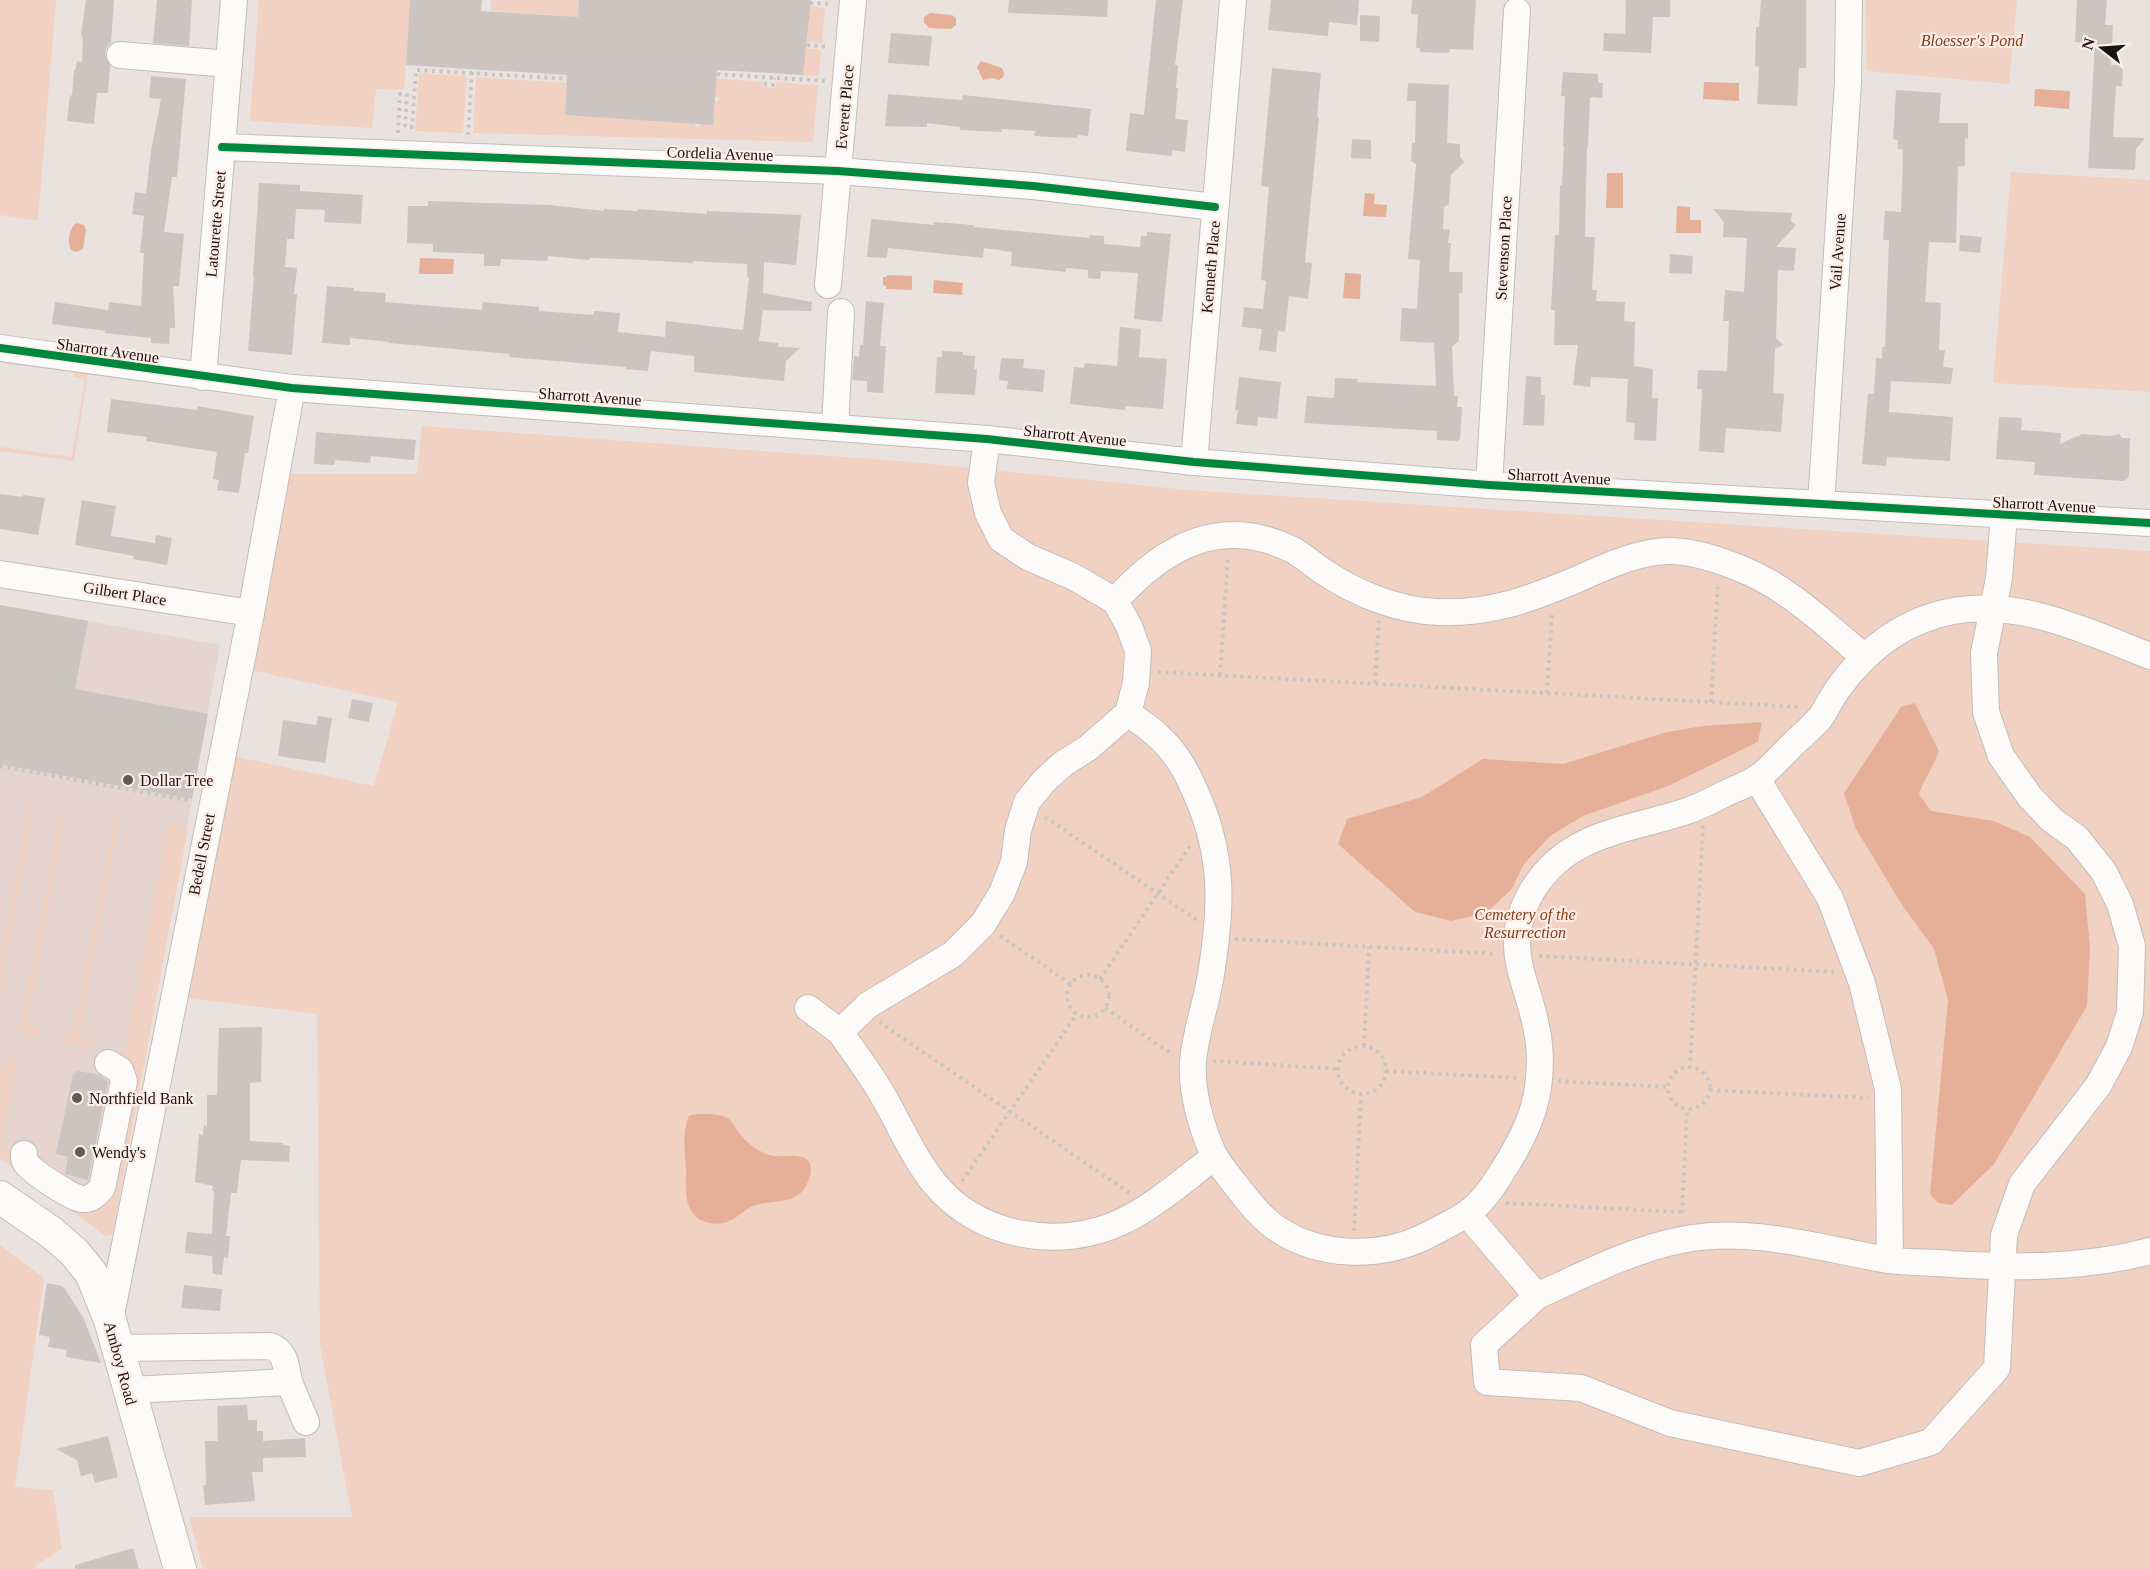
<svg xmlns="http://www.w3.org/2000/svg" width="2150" height="1569" font-family="'Times New Roman',serif">
<style>
.built{fill:#e6d5ce}
.green{fill:#f1d1c2}
.water{fill:#e5b097}
.building{fill:#cbc4c1}
.lines{fill:none;stroke-linecap:round;stroke-linejoin:round}
.minor-casing{stroke:#c3bdb9;stroke-width:28}
.major-casing{stroke:#c3bdb9;stroke-width:34}
.path{stroke:#c7c5c3;stroke-width:4;stroke-dasharray:3 4.5;stroke-linecap:butt}
.minor{stroke:#fcfbfa;stroke-width:26}
.major{stroke:#fcfbfa;stroke-width:32}
.cycleway-casing{stroke:#feede5;stroke-width:11}
.cycleway{stroke:#00873e;stroke-width:8}
.poi-dot{fill:#625b59;stroke:#feede5;stroke-width:2}
.labels{text-anchor:middle;stroke-width:4.5;stroke-linejoin:round;paint-order:stroke}
.park-label{font-size:16px;font-style:italic;fill:#803d1b;stroke:#feede5}
.street-label{font-size:16px;fill:#191311;stroke:#feede5}
.poi-label{font-size:16px;fill:#191311;stroke:#feede5;text-anchor:start}
</style>
<rect width="100%" height="100%" fill="#eae2de"/>
<path class="built" d="M0,605L220,645L113,1231L108,1236L104,1235L0,1158Z"/>
<g class="green">
<path d="M0,0H56L38,221L0,215Z"/>
<path d="M259,0H410L404,90L376,89L372,128L250,121Z"/>
<path d="M491,0H579L578,17L491,11Z"/>
<path d="M1865,0H2017L2009,84L1867,71Z"/>
<path d="M810,6L825,8L822,43L807,42Z"/>
<path d="M804,48L821,50L819,76L803,75Z"/>
<path d="M419,73L467,76L463,133L415,131Z"/>
<path d="M476,77L567,83L565,115L695,123V127L699,128L700,124H713L714,101H719V97H715L712,78L764,82V87L775,88L777,82L818,85L813,142L473,133Z"/>
<path d="M2011,172L2150,180V392L1993,383Z"/>
<path d="M74,372L88,374L74,461L0,451V447L72,457L85,380L73,377Z"/>
<path d="M422,426L912,462L1187,490L2150,551V1569H203L189,1517H352L320,1346L317,1014L186,998L233,756L374,786L398,702L250,670L288,474H417Z"/>
<path d="M30,804L34,805V808L0,993V959L27,815Z"/>
<path d="M62,810L66,812L27,1024L39,1029L38,1034L34,1036L22,1034L20,1028L60,812Z"/>
<path d="M114,820L119,822L79,1035L92,1039V1046C83,1048 64,1045 59,1037L63,1033L73,1034Z"/>
<path d="M168,825L188,829L113,1231L111,1235L106,1236L0,1158V1074L11,1057L18,1055L1,1146L14,1148L85,1207L124,1058Z"/>
<path d="M0,1245L44,1278L15,1487L53,1490L62,1549L36,1565V1569H0Z"/>
</g>
<g class="water">
<path d="M930,13L952,15L956,18V25L951,29L929,28L926,24L924,23V17Z"/>
<path d="M981,61L1002,68L1004,73L1003,77L999,80L992,78L983,80L977,67Z"/>
<path d="M1704,82L1739,83V101L1703,99Z"/>
<path d="M2035,89L2070,91L2069,109L2034,106Z"/>
<path d="M1607,173H1623V208H1606Z"/>
<path d="M1365,193L1375,194L1374,204L1387,205L1386,217L1363,216Z"/>
<path d="M1677,206L1690,207V220H1701V233H1676Z"/>
<path d="M77,223L84,225L86,230L83,249L76,252L71,250C67,242 69,227 77,223Z"/>
<path d="M420,258L454,259L453,274H419Z"/>
<path d="M1345,273L1361,274L1360,299L1343,298Z"/>
<path d="M887,275L912,276V290L886,289V286L883,285V277H887Z"/>
<path d="M934,280L963,283L962,295L933,293Z"/>
<path d="M1915,703L1939,751C1934,766 1924,779 1919,794L1931,811L1994,821L2030,837L2085,894L2090,948L2087,1006L1994,1164L1952,1205L1938,1203L1930,1194L1948,1000L1934,949L1902,905L1856,829L1844,793L1901,707Z"/>
<path d="M1762,722L1758,742L1668,786L1583,816L1550,836L1524,864L1511,890L1486,913L1451,921L1415,912L1338,844L1347,819L1422,797L1483,759L1563,764L1667,732L1703,726Z"/>
<path d="M697,1114C707,1114 720,1113 729,1119C733,1123 736,1129 740,1134C747,1143 758,1151 769,1155C780,1159 802,1151 809,1162C812,1167 811,1174 809,1179C799,1209 772,1197 751,1207C742,1212 733,1221 723,1223C716,1225 708,1223 701,1220C683,1210 686,1188 686,1170C685,1153 682,1132 689,1116Z"/>
</g>
<g class="building">
<path d="M86,0H114L111,43L107,47L105,54L110,65L108,93H97L94,124L67,121L70,95L72,96L74,71L76,68L77,61L82,62L83,38L81,35Z"/>
<path d="M157,0H192L189,46L153,43Z"/>
<path d="M410,0H482L481,11L578,17L579,0H811L803,75L717,70L713,125L565,115L567,75L406,65Z"/>
<path d="M1009,0H1108L1107,17L1008,13Z"/>
<path d="M1156,0H1183L1175,65H1178L1176,88H1178L1175,119L1188,120L1185,152L1172,150V156L1126,151L1130,113L1144,115Z"/>
<path d="M1271,0H1359L1357,25L1329,22L1328,36L1268,30Z"/>
<path d="M1412,0H1476L1473,50L1450,49L1449,53L1420,52V48H1416L1418,14H1411Z"/>
<path d="M1626,0H1670V17H1653L1651,53L1603,51L1604,33L1625,34Z"/>
<path d="M1761,0H1806V68H1799L1797,106L1757,104L1759,67L1755,66L1756,27H1759Z"/>
<path d="M2077,0H2107L2105,25H2113L2111,65H2123L2122,86H2116L2113,137L2145,138L2136,149L2135,170L2088,168L2095,43L2075,42Z"/>
<path d="M1360,15L1380,16L1379,42L1360,41Z"/>
<path d="M891,33L932,36L929,66L888,63Z"/>
<path d="M1272,68L1321,73L1317,117H1319L1305,262L1312,263L1308,299L1289,296L1285,332L1278,331L1276,352L1259,350L1262,329L1242,327L1244,307L1263,309L1266,281L1261,280L1269,187L1261,186Z"/>
<path d="M1563,72L1598,74V83H1603L1602,98L1590,97L1588,147H1587L1585,237H1595L1592,290H1597L1596,301L1625,302L1624,321L1635,322L1634,366L1653,369L1652,398H1658L1656,441L1634,440L1635,423L1626,422L1628,379L1591,377L1590,387L1573,385L1578,345H1554L1555,310H1551L1555,235H1559L1560,185H1562L1564,146H1563L1565,96H1561Z"/>
<path d="M151,76L186,79L177,177H172L164,232L184,234L179,286H173L175,319V328H170L169,344L151,343V338L105,333L106,331L52,324L55,302L108,310L109,302L141,306L144,253H140L144,216L132,214L135,192L146,194L151,151L161,99L149,98Z"/>
<path d="M1408,83L1449,85L1447,143L1460,144V157L1464,162L1451,175L1449,204L1444,207L1443,229L1450,230L1448,243H1451L1449,272H1463L1462,293H1459V341L1452,346L1454,396H1458L1457,407H1462L1460,439L1457,441L1437,440V431L1304,423L1307,396L1334,398L1335,378L1358,379L1357,382L1436,386L1434,343L1400,341L1402,308L1417,309L1420,260L1408,259L1416,164L1411,161L1412,143H1415L1416,101H1407Z"/>
<path d="M1896,90L1941,93L1939,123H1968V139L1965,138V166H1958L1956,243L1929,242L1925,302L1941,303L1939,350H1945L1943,367L1953,368L1951,384L1891,381L1889,412L1953,417L1950,461L1887,457L1886,466L1862,464L1868,394H1874L1876,358H1882V347H1885L1889,240H1883L1885,211L1901,212L1903,155L1902,149H1898V140L1893,139Z"/>
<path d="M888,94L962,100L963,95L1091,109L1088,136L1078,135L1077,138L1053,137L1034,136L1035,131L1002,129V132L980,131L960,130V127L927,123V127L885,126Z"/>
<path d="M1352,139L1371,140V159L1351,158Z"/>
<path d="M259,183L300,185V191L363,195L361,224L324,222L325,210L296,209L294,239H287L285,267L297,268L294,294H297L292,355L248,351L254,276H253Z"/>
<path d="M428,201L549,205L604,211V209L638,211V209L707,214V211L801,215L796,265L764,262L763,293L812,302L811,311L763,310L759,341L779,343L778,347L800,348L786,361L784,381L694,372V356L651,351L648,371L626,369V367L509,357V354L389,343V342L350,338V345L322,343L327,286L354,288V291L386,293L385,302L482,310L483,302L539,307V311L567,313L594,315V311L620,313L618,332L665,337L666,321L743,330L749,277H747V264L693,261V263L625,259L590,258L589,260L548,256L547,261L501,259L500,266H484V254L433,252V244L407,243L408,206H428Z"/>
<path d="M1713,209L1792,213L1791,221L1796,225L1776,247L1796,248L1794,271L1778,270L1776,338L1783,345L1775,349L1773,393L1784,394L1781,432L1726,428L1724,453L1699,451L1702,389H1697L1698,370L1727,371L1729,321H1723L1725,290L1744,292L1747,238L1723,237L1724,222Z"/>
<path d="M871,219L934,225V222L974,225V227L1090,238V235L1104,236V244L1140,247L1141,236H1147V232L1171,234L1162,322L1134,319L1138,273L1101,271L1100,279L1088,278V270L1066,268V272L1011,266L1012,252L984,248L983,258L888,248L887,258L867,257Z"/>
<path d="M1960,235L1982,237L1980,253L1959,251Z"/>
<path d="M1670,254L1693,256L1692,274L1669,273Z"/>
<path d="M866,301L884,303L880,346H886L883,393L867,392V381L852,380L854,356L859,357L860,345H863Z"/>
<path d="M1120,327L1141,329L1139,357L1167,359L1163,409L1125,406V410L1070,404L1074,367L1084,368L1085,363L1117,366Z"/>
<path d="M942,351L963,352V355L975,356L974,369H977L975,395L935,393L937,357H942Z"/>
<path d="M1001,358L1024,359L1023,368L1045,370L1043,392L1007,389L1008,381L999,380Z"/>
<path d="M1526,376L1541,377V395H1545L1544,426L1523,425Z"/>
<path d="M1239,377L1281,382L1277,419L1258,417L1257,426L1236,424L1238,410H1235Z"/>
<path d="M111,399L197,410V406L254,416L248,453H245L239,493L217,490L219,480L213,479L217,452L146,441L147,437L107,432Z"/>
<path d="M1999,417L2022,418L2021,430L2061,433L2060,444L2082,434L2110,436L2119,434L2122,438H2130L2129,476L2124,481L2034,475L2035,462L1996,459Z"/>
<path d="M316,432L416,440L414,460L371,456L370,463L335,460L334,465L314,464Z"/>
<path d="M0,494L23,497V495L45,498L38,535L0,529Z"/>
<path d="M82,500L116,506L111,536L155,543L156,535L172,538L167,565L133,559L134,556L75,545Z"/>
<path d="M0,605L88,621L75,689L208,714L192,799L0,764Z"/>
<path d="M352,699L373,703L369,722L348,718Z"/>
<path d="M318,716L332,718L325,763L278,756L283,720L316,725Z"/>
<path d="M262,1027L261,1082L250,1083V1141L283,1143V1145L290,1146L289,1162L241,1160L237,1193H231L226,1236H230L228,1258L224,1257L222,1275L213,1274L212,1256L185,1253L187,1232L212,1234L214,1191H212L213,1186L195,1182L199,1134L203,1135L204,1125L207,1126V1095H217L219,1028Z"/>
<path d="M78,1071L100,1075L108,1082L88,1180L65,1174L68,1157L56,1154L73,1075Z"/>
<path d="M47,1283L62,1286L65,1289L83,1317L101,1363L66,1357L67,1350L48,1347L50,1337L39,1335Z"/>
<path d="M184,1285L222,1289L220,1311L181,1308Z"/>
<path d="M247,1405L248,1420H257V1431H263V1441L305,1438L306,1457L263,1458V1472H252L255,1501L205,1505L203,1485H206L205,1441H218L217,1406Z"/>
<path d="M108,1436L118,1477L95,1483L92,1473L81,1476L77,1460L56,1449Z"/>
<path d="M133,1548L139,1569H75V1565Z"/>
</g>
<g class="lines">
<defs>
<g id="minor">
<path d="M120,55L229,64"/>
<path d="M222,147L838,171L1033,186L1215,207"/>
<path d="M828,285L853,0"/>
<path d="M0,348L292,388L987,439L1194,462L1489,485L2150,523"/>
<path d="M203,377L234,0"/>
<path d="M835,427L841,312"/>
<path d="M987,439L981,483L988,513L1001,539L1028,557L1074,577L1115,601L1129,626L1138,651L1136,683L1128,713L1088,748L1064,763L1044,781L1027,802L1018,830L1014,862L1002,893L983,924L953,954L868,1005L840,1032C853,1051 867,1069 879,1089C898,1120 911,1154 934,1183C978,1237 1059,1251 1121,1222C1155,1206 1185,1179 1214,1157"/>
<path d="M1194,462L1233,0"/>
<path d="M1489,485L1517,11"/>
<path d="M1821,504L1848,81L1849,0"/>
<path d="M0,574L251,613"/>
<path d="M1115,601C1163,547 1220,515 1291,549C1303,555 1313,565 1324,572C1357,594 1399,611 1439,612C1492,614 1530,599 1578,579C1607,566 1641,550 1673,551C1709,553 1758,573 1787,594C1814,612 1839,636 1864,657"/>
<path d="M1128,713C1138,721 1149,727 1158,736C1174,750 1186,770 1194,789C1225,855 1222,910 1210,980C1205,1008 1195,1034 1193,1062C1191,1091 1201,1126 1213,1153C1218,1164 1227,1173 1234,1183C1247,1199 1261,1219 1279,1230C1321,1257 1378,1258 1422,1238C1436,1231 1450,1224 1463,1216C1478,1207 1491,1190 1500,1175C1528,1132 1544,1097 1539,1044C1533,985 1497,951 1532,891C1567,833 1625,831 1684,812C1699,807 1713,800 1726,793C1737,788 1750,784 1760,776C1772,767 1782,755 1793,744C1802,736 1812,727 1820,718C1827,708 1832,696 1840,686C1868,648 1905,620 1953,611C2022,599 2088,632 2150,656"/>
<path d="M1757,779L1830,898L1862,983L1888,1089L1890,1260"/>
<path d="M808,1008L840,1032"/>
<path d="M24,1154C24,1159 24,1160 26,1163C32,1172 72,1198 82,1199C91,1200 96,1194 102,1188L124,1081L120,1070L108,1063"/>
<path d="M1467,1214L1537,1296C1583,1275 1631,1250 1681,1240C1751,1226 1819,1248 1888,1260C1908,1263 1930,1262 1951,1264C2018,1268 2085,1268 2150,1251"/>
<path d="M1537,1296L1484,1345L1487,1382L1581,1388L1670,1423L1859,1463L1931,1442L1997,1368L2004,1235L2022,1184L2098,1086L2119,1047L2130,1012L2132,946L2120,904L2104,872L2077,838L2052,820L2030,797L2001,756L1986,712L1984,653L1999,578L2004,515"/>
<path d="M110,1320L251,613L292,388"/>
<path d="M118,1348L270,1346C286,1351 286,1367 289,1382"/>
<path d="M129,1390L289,1382L306,1422"/>
</g>
<path id="major" d="M0,1197L52,1233L74,1252L91,1273L110,1320L180,1569"/>
</defs>
<use href="#minor" class="minor-casing"/>
<use href="#major" class="major-casing"/>
<g class="path">
<path d="M810,3L831,4"/>
<path d="M807,45L828,47"/>
<path d="M588,80L589,66L825,81"/>
<path d="M764,84L773,85L774,78"/>
<path d="M398,133L400,94L407,95L405,126L412,127L416,70L571,79"/>
<path d="M468,135L472,69"/>
<path d="M1158,672L1801,707"/>
<path d="M1220,675L1228,556"/>
<path d="M1375,683L1379,621"/>
<path d="M1547,693L1552,613"/>
<path d="M1711,702L1718,583"/>
<path d="M0,766L192,801"/>
<path d="M1045,817L1197,920"/>
<path d="M1000,936L1071,984"/>
<path d="M1235,939L1497,954"/>
<path d="M1539,956L1837,972"/>
<circle cx="1088" cy="996" r="21"/>
<path d="M1100,979L1190,846"/>
<path d="M1105,1008L1173,1055"/>
<path d="M879,1022L1131,1194"/>
<path d="M1364,1046L1369,947"/>
<circle cx="1362" cy="1070" r="24"/>
<path d="M1213,1061L1339,1069"/>
<circle cx="1689" cy="1088" r="21"/>
<path d="M1690,1068L1703,826"/>
<path d="M1386,1071L1520,1078"/>
<path d="M1558,1081L1668,1087"/>
<path d="M1710,1090L1868,1098"/>
<path d="M962,1181L1077,1014"/>
<path d="M1506,1203L1682,1212"/>
<path d="M1682,1213L1687,1109"/>
<path d="M1354,1231L1361,1094"/>
</g>
<use href="#minor" class="minor"/>
<use href="#major" class="major"/>
<defs>
<g id="cycleway">
<path d="M222,147L838,171L1033,186L1215,207"/>
<path d="M0,348L292,388L987,439L1194,462L1489,485L2150,523"/>
</g>
</defs>
<use href="#cycleway" class="cycleway-casing"/>
<use href="#cycleway" class="cycleway"/>
</g>
<g class="poi-dot">
<circle cx="128" cy="780" r="6"/>
<circle cx="77" cy="1098" r="6"/>
<circle cx="80" cy="1152" r="6"/>
</g>
<g class="labels">
<g class="park-label">
<text x="1972" y="46">Bloesser's Pond</text>
<text x="1525" y="920">Cemetery of the<tspan x="1525" dy="18">Resurrection</tspan></text>
</g>
<g class="street-label">
<text transform="translate(844 107) rotate(-85)" y="6">Everett Place</text>
<text transform="translate(720 153) rotate(2)" y="6">Cordelia Avenue</text>
<text transform="translate(215 224) rotate(-85)" y="6">Latourette Street</text>
<text transform="translate(1503 248) rotate(-87)" y="6">Stevenson Place</text>
<text transform="translate(1837 252) rotate(-86)" y="6">Vail Avenue</text>
<text transform="translate(1210 267) rotate(-85)" y="6">Kenneth Place</text>
<text transform="translate(108 350) rotate(8)" y="6">Sharrott Avenue</text>
<text transform="translate(590 396) rotate(4)" y="6">Sharrott Avenue</text>
<text transform="translate(1075 435) rotate(6)" y="6">Sharrott Avenue</text>
<text transform="translate(1559 476) rotate(3)" y="6">Sharrott Avenue</text>
<text transform="translate(2044 504) rotate(3)" y="6">Sharrott Avenue</text>
<text transform="translate(125 593) rotate(9)" y="6">Gilbert Place</text>
<text transform="translate(201 854) rotate(-79)" y="6">Bedell Street</text>
<text transform="translate(121 1363) rotate(75)" y="6">Amboy Road</text>
</g>
<g class="poi-label">
<text x="140" y="786">Dollar Tree</text>
<text x="89" y="1104">Northfield Bank</text>
<text x="92" y="1158">Wendy's</text>
</g>
</g>
<g transform="translate(2102 48) rotate(287)" stroke="#feede5" stroke-width="4.5" paint-order="stroke">
<path d="M0-4.5L10 22L0 15L-10 22Z" fill="#191311"/>
<text y="-9" font-size="16" font-weight="bold" text-anchor="middle" fill="#191311">N</text>
</g>
</svg>
